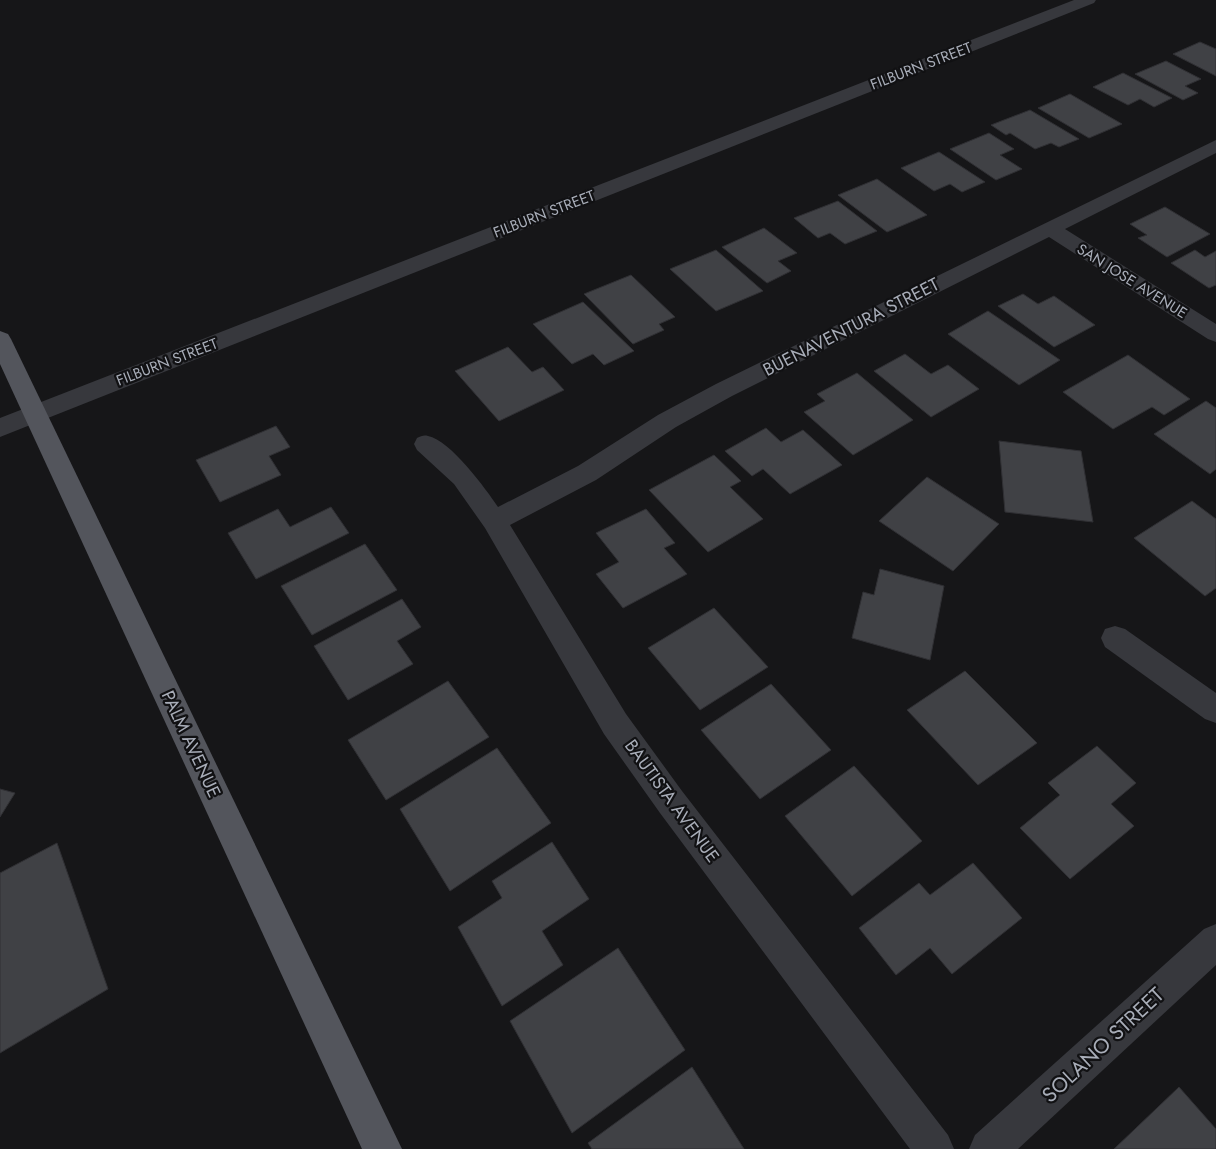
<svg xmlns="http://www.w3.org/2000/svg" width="1216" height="1149" font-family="Jost,sans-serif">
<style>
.building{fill:#404145;stroke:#303034}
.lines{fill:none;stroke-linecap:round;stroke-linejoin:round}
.minor{fill:#37383d;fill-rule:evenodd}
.major{fill:#53555c;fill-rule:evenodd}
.labels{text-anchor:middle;stroke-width:4.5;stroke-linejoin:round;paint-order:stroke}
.far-street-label{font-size:15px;fill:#a8adb8;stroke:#111113}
.street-label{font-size:18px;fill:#a8adb8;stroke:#111113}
.near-street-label{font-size:21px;fill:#a8adb8;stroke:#111113}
</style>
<rect width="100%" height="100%" fill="#161618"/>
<g class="building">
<path d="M1200,42L1216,49V76L1173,54Z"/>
<path d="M1166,61L1201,79L1185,86L1198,93L1183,100L1135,74Z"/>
<path d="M1123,73L1172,98L1154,107L1140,99L1128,105L1093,87Z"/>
<path d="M1070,94L1122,124L1089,138L1038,108Z"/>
<path d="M1030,110L1079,139L1059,147L1051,143L1035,149L1010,133L1006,135L991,125Z"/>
<path d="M989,133L1014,149L1000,155L1022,169L996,180L950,149Z"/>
<path d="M939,152L985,182L962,192L950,184L934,191L901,168Z"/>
<path d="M877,179L927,215L887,232L838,195Z"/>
<path d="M838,201L877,231L845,244L830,233L818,238L794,218Z"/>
<path d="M1165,207L1210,234L1167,257L1138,238L1147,235L1130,224Z"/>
<path d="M764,228L797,253L778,261L791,271L767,283L722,247Z"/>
<path d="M716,250L763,291L716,311L670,269Z"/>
<path d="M1195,250L1205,257L1216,251V285L1209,288L1171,263Z"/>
<path d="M631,275L675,317L659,324L664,330L633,344L584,294Z"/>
<path d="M1023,294L1038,304L1054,296L1095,325L1054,347L998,306Z"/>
<path d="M583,302L634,351L604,365L593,354L572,364L533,324Z"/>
<path d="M988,311L1060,360L1019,385L948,334Z"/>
<path d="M508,347L532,372L543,367L564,390L499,421L455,371Z"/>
<path d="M905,354L931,374L948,365L979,389L931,417L874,371Z"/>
<path d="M1128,355L1190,399L1164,415L1152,407L1113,429L1063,392Z"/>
<path d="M857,373L913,420L853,455L804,412L825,401L817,394Z"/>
<path d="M1206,401L1216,408V469L1210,474L1154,434Z"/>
<path d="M276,426L290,447L269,456L281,475L220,502L196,460Z"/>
<path d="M766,428L781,442L803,430L842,465L790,494L763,469L752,476L725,451Z"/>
<path d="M999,441L1081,451L1093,522L1005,512Z"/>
<path d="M714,455L741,481L730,487L763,519L708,552L649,490Z"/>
<path d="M927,477L999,524L953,571L879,521Z"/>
<path d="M1192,501L1216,519V588L1205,596L1134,538Z"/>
<path d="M331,507L349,533L256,579L228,533L278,509L290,527Z"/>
<path d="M646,509L675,543L664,548L687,574L623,608L596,574L619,562L596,533Z"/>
<path d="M365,544L397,590L312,635L281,586Z"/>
<path d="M880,569L944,586L930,660L852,638L863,592L874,595Z"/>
<path d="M402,599L421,627L397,641L413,664L348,700L314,646Z"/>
<path d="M714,608L768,667L700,710L648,648Z"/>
<path d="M965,671L1037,743L978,785L907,710Z"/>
<path d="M448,681L489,737L386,800L348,740Z"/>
<path d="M771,684L831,750L760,799L701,730Z"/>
<path d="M1097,746L1136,783L1111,804L1134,826L1070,879L1020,828L1060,795L1048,783Z"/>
<path d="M497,748L551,823L450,891L400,809Z"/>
<path d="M854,766L922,841L852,896L785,816Z"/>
<path d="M0,789L15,793L0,817Z"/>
<path d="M552,842L589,899L542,931L563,965L502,1006L458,927L502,898L492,881Z"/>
<path d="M57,843L108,989L0,1053V873Z"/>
<path d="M973,863L1022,918L952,974L930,948L896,975L859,928L919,883L930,895Z"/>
<path d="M618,948L685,1050L572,1133L510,1021Z"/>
<path d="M692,1067L744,1149H592L588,1143Z"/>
<path d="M1179,1087L1216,1129V1149H1114Z"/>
</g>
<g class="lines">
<g class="minor">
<path d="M1074,0H1096L1094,3L0,437V418Z"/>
<path d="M1216,140V153L1065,229L1216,324V342L1208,339L1049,237L732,396L676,427L596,480L510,525L626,714L682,791L948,1135L954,1149H910L660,813L604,734L485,528L454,484L417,450L414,444L417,438C421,436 424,435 428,436C450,440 486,489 498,507L578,466L658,415L716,384Z"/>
<path d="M1115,626L1125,629L1216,693V723L1205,719L1105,647L1101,638L1105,629Z"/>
<path d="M1216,924V965L1018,1149H969L975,1135L1204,929Z"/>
</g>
<path class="major" d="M0,331L8,334L11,339L402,1149H362L0,364Z"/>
</g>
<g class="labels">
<g class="far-street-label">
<text transform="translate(921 66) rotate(-21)" y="5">FILBURN STREET</text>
<text transform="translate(544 214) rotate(-21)" y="5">FILBURN STREET</text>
<text transform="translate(1132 281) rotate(32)" y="5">SAN JOSE AVENUE</text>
<text transform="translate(167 362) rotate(-21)" y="5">FILBURN STREET</text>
</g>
<g class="street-label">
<text transform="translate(851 327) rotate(-27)" y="6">BUENAVENTURA STREET</text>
<text transform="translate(191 744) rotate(65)" y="6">PALM AVENUE</text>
<text transform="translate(672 801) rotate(54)" y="6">BAUTISTA AVENUE</text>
</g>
<g class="near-street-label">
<text transform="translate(1103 1045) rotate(-43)" y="7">SOLANO STREET</text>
</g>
</g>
</svg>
